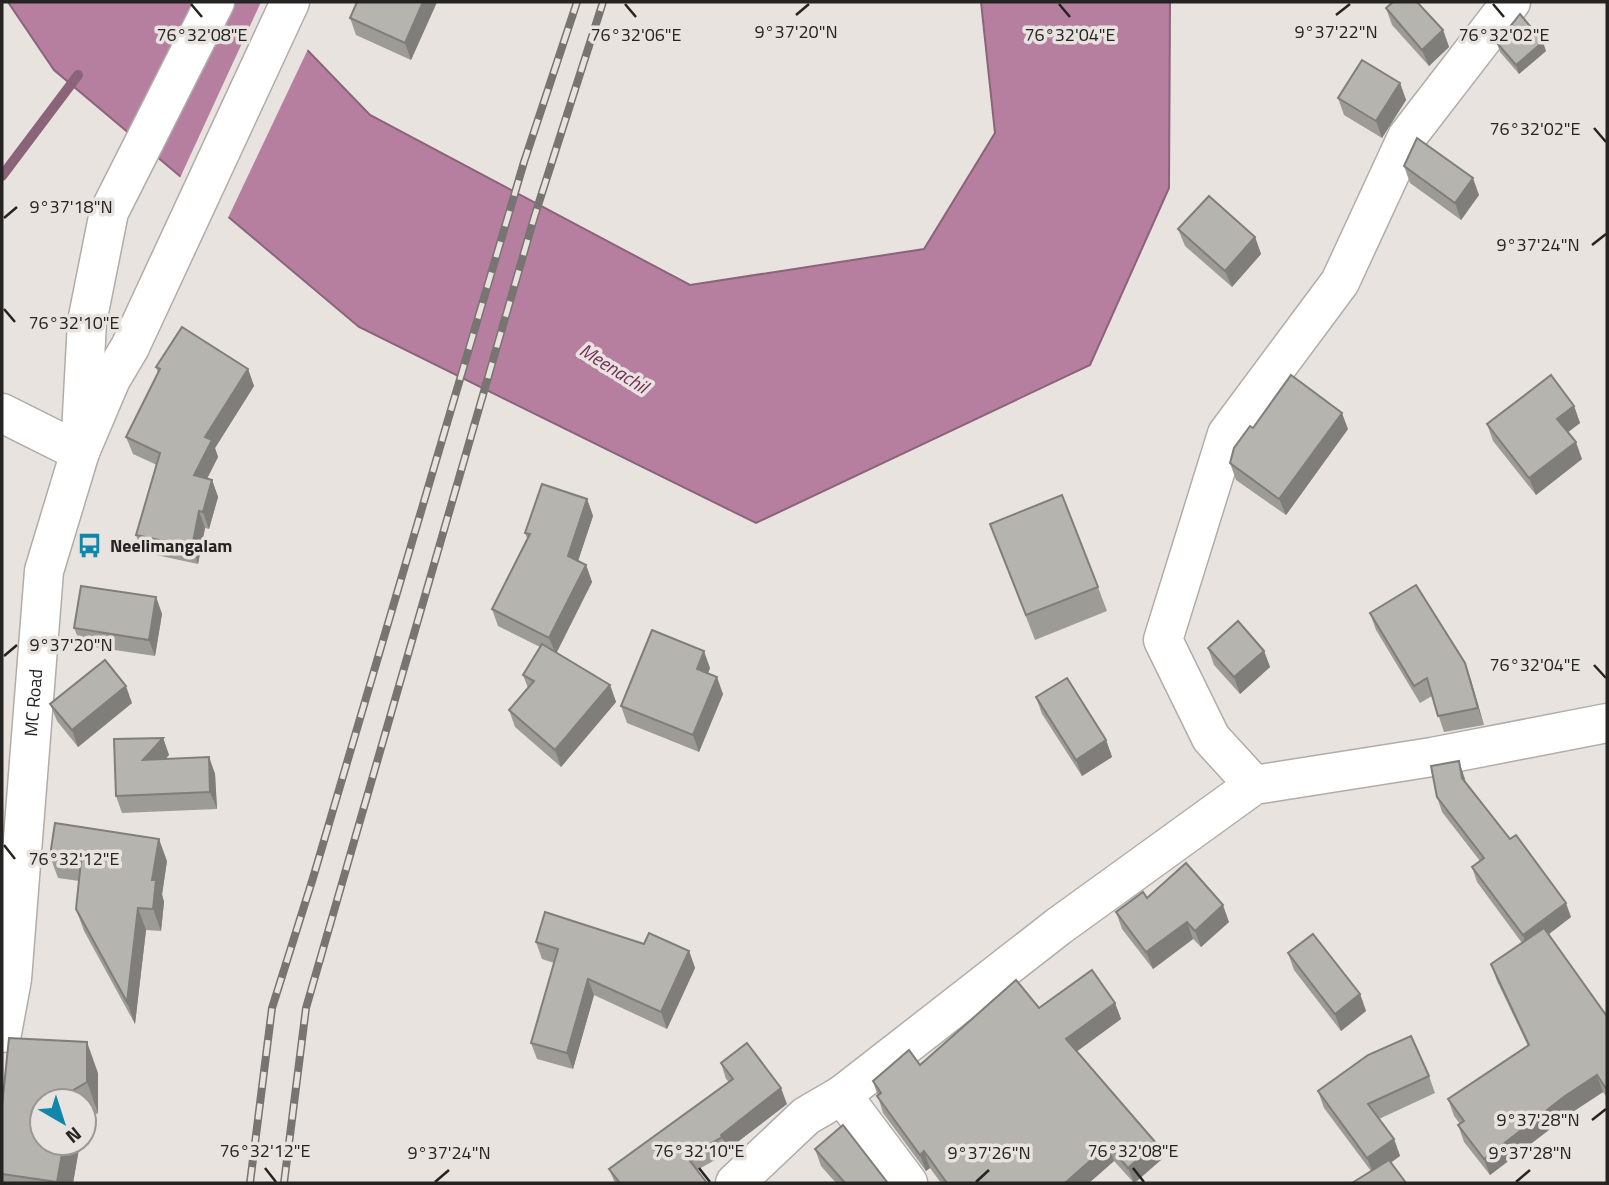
<svg xmlns="http://www.w3.org/2000/svg" width="1609" height="1185" font-family="'Titillium Web',sans-serif">
<style>
.water{fill:#b67fa0;stroke:#8b647a;stroke-width:2}
.pier{fill:#e9e3df}
.lines{fill:none;stroke-linecap:round;stroke-linejoin:round}
.stream{stroke:#8b647a;stroke-width:10}
.minor-casing{stroke:#b2aca9;stroke-width:41}
.major-casing{stroke:#b2aca9;stroke-width:41}
.minor{stroke:#fff;stroke-width:38}
.major{stroke:#fff;stroke-width:38}
.rail-casing{stroke:#777471;stroke-width:8}
.rail{stroke:#e9e3df;stroke-width:5;stroke-dasharray:16;stroke-linecap:butt}
.wall{fill:#9d9b96}
.shaded-wall{fill:#7f7e7a}
.building{fill:#b6b4ae;stroke:#7f7e7a;stroke-width:2}
.ticks{fill:none;stroke:#262423;stroke-width:2.5}
.labels{text-anchor:middle;stroke-width:7;stroke-linejoin:round;paint-order:stroke}
.poi-label{font-size:18px;font-weight:bold;fill:#262423;stroke:#e9e3df;text-anchor:start}
.street-label{font-size:18px;fill:#262423;stroke:#e9e3df}
.water-label{font-size:19px;font-style:italic;fill:#712d59;stroke:#e9e3df}
.ticks-label{font-size:18px;text-anchor:middle;fill:#262423;stroke:#e9e3df;stroke-width:7;stroke-linejoin:round;paint-order:stroke}
</style>
<rect width="100%" height="100%" fill="#e9e3df"/>
<path class="water" d="M8,2H261L370,115L690,285L924,249L995,133L981,2H1170L1169,188L1090,365L756,523L359,327L54,70Z"/>
<path class="pier" d="M261,2H266L309,47L227,220L179,180Z"/>
<g class="lines">
<path class="stream" d="M2,176L78,75"/>
<defs>
<g id="minor">
<path d="M2,413L80,452L87,322L109,212L215,2"/>
<path d="M1254,785L1211,738L1163,640L1227,434L1340,282L1407,137L1511,2"/>
<path d="M842,1095L908,1183"/>
<path d="M735,1183L806,1116L842,1095L1059,926L1254,785L1432,757L1607,723"/>
</g>
<g id="major">
<path id="s1" d="M2,1033L12,979L44,571L80,452L111,379L130,347L290,2"/>
</g>
</defs>
<use href="#minor" class="minor-casing"/>
<use href="#major" class="major-casing"/>
<use href="#minor" class="minor"/>
<use href="#major" class="major"/>
<defs>
<g id="rail">
<path d="M250,1183L272,1008L313,878L524,162L577,2"/>
<path d="M284,1183L306,1008L534,218L603,2"/>
</g>
</defs>
<use href="#rail" class="rail-casing"/>
<use href="#rail" class="rail"/>
</g>
<g class="wall">
<path d="M437,2L411,60L356,35L350,18Z"/>
<path d="M1386,8L1443,30L1449,47L1429,66L1392,25Z"/>
<path d="M1497,43L1546,51L1519,74L1500,52Z"/>
<path d="M1400,83L1406,100L1382,138L1344,115L1338,98Z"/>
<path d="M1404,166L1479,195L1461,220L1410,183Z"/>
<path d="M1178,229L1255,237L1261,254L1232,287L1185,246Z"/>
<path d="M156,367L248,369L254,386L215,448L218,457L207,479L212,480L218,497L209,529L205,528L198,564L142,552L136,535L157,465L133,454L126,437L158,373Z"/>
<path d="M1574,406L1580,423L1568,432L1582,459L1536,495L1493,441L1487,424Z"/>
<path d="M1348,429L1286,515L1236,480L1230,463Z"/>
<path d="M587,499L593,516L578,561L586,565L592,582L556,653L610,685L616,702L561,767L515,727L509,710L528,688L523,675L540,647L498,626L492,609L527,538L525,533Z"/>
<path d="M990,524L1098,587L1107,611L1035,640Z"/>
<path d="M156,597L162,614L155,656L81,645L74,628Z"/>
<path d="M1370,613L1465,663L1484,725L1444,732L1432,696L1420,703L1376,630Z"/>
<path d="M1208,648L1264,651L1270,667L1240,694L1214,665Z"/>
<path d="M710,668L708,673L723,694L699,752L627,723L621,706Z"/>
<path d="M1036,697L1106,740L1112,757L1082,776L1042,714Z"/>
<path d="M132,703L78,747L57,721L50,704Z"/>
<path d="M163,738L169,755L165,759L209,757L215,774L217,809L122,813L116,796Z"/>
<path d="M1464,776L1466,782L1571,917L1549,934L1606,1015L1607,1013V1098L1603,1092L1571,1113L1490,1175L1464,1142L1458,1125L1460,1124L1454,1116L1448,1099L1528,1046L1497,981L1491,964L1522,943L1477,882L1472,867L1480,861L1442,812L1437,797Z"/>
<path d="M50,856L167,861L162,895L164,902L161,931L146,930L135,1024L84,931L76,909L79,881L58,878Z"/>
<path d="M1147,898L1229,922L1201,947L1193,939L1153,969L1122,929L1116,912Z"/>
<path d="M536,942L644,944L689,951L695,968L667,1029L594,995L573,1069L537,1059L531,1043L554,963L542,959Z"/>
<path d="M1288,953L1360,994L1366,1011L1341,1031L1294,970Z"/>
<path d="M1115,1003L1121,1019L1077,1051L1156,1143L1162,1159L1135,1183H1134L1114,1161L1089,1183H941L930,1168L926,1171L883,1113L873,1081L920,1065L1039,1008Z"/>
<path d="M721,1063L787,1104L727,1150L728,1153L697,1170L707,1183H615L609,1169L729,1082L726,1079Z"/>
<path d="M98,1073V1113L84,1122V1101H42V1143H80L73,1183H2V1106Z"/>
<path d="M1429,1076L1435,1093L1379,1119L1394,1139L1400,1156L1371,1171L1324,1108L1318,1091Z"/>
<path d="M815,1149L887,1182L888,1183H836L821,1166Z"/>
</g>
<g class="shaded-wall">
<path d="M423,2H437L411,60L405,43Z"/>
<path d="M1443,30L1449,47L1429,66L1422,50Z"/>
<path d="M1543,42L1546,51L1519,74L1516,65Z"/>
<path d="M1400,83L1406,100L1382,138L1376,121Z"/>
<path d="M1473,178L1479,195L1461,220L1455,203Z"/>
<path d="M1255,237L1261,254L1232,287L1225,271Z"/>
<path d="M248,369L254,386L215,448L218,457L200,492L194,475L205,437Z"/>
<path d="M1574,406L1580,423L1563,436L1557,419Z"/>
<path d="M1342,413L1348,429L1286,515L1279,499Z"/>
<path d="M1576,442L1582,459L1536,495L1529,478Z"/>
<path d="M212,480L218,497L209,529L203,512Z"/>
<path d="M587,499L593,516L574,573L568,556Z"/>
<path d="M199,511L205,528L198,564L192,547Z"/>
<path d="M586,565L592,582L556,654L549,638Z"/>
<path d="M156,597L162,614L155,656L149,640Z"/>
<path d="M704,651L710,668L703,686L697,669Z"/>
<path d="M1264,651L1270,667L1240,694L1234,677Z"/>
<path d="M1465,663L1471,680L1484,725L1478,708Z"/>
<path d="M717,677L723,694L699,752L693,735Z"/>
<path d="M610,685L616,702L561,767L555,750Z"/>
<path d="M126,686L132,703L78,747L72,730Z"/>
<path d="M163,738L169,755L149,777L143,760Z"/>
<path d="M1106,740L1112,757L1082,776L1076,760Z"/>
<path d="M209,757L215,774L217,809L210,792Z"/>
<path d="M1459,761L1464,776L1467,793L1462,778Z"/>
<path d="M159,839L167,861L162,894L164,902L161,931L153,909L152,880Z"/>
<path d="M1566,903L1571,917L1528,950L1523,935Z"/>
<path d="M1223,905L1229,922L1201,947L1195,931Z"/>
<path d="M138,908L146,930L135,1024L127,1002Z"/>
<path d="M1187,922L1193,939L1153,969L1146,952Z"/>
<path d="M689,951L695,968L667,1029L661,1012Z"/>
<path d="M588,979L594,995L573,1069L567,1053Z"/>
<path d="M1360,994L1366,1011L1341,1031L1335,1014Z"/>
<path d="M1115,1003L1121,1019L1072,1055L1066,1039Z"/>
<path d="M87,1042L98,1073V1113L87,1082Z"/>
<path d="M1597,1075L1603,1092L1571,1113L1490,1175L1484,1159L1565,1096Z"/>
<path d="M781,1088L787,1104L727,1150L721,1135Z"/>
<path d="M72,1091L75,1101H70Z"/>
<path d="M1394,1139L1400,1156L1374,1175L1367,1158Z"/>
<path d="M64,1143H80L73,1183H58L57,1182Z"/>
<path d="M1156,1143L1162,1159L1134,1183L1128,1168Z"/>
<path d="M1108,1145L1114,1161L1089,1183H1065Z"/>
<path d="M924,1151L930,1168L926,1171L920,1155Z"/>
</g>
<g class="building">
<path d="M357,2H423L405,43L350,18Z"/>
<path d="M1393,2H1417L1443,30L1422,50L1386,8Z"/>
<path d="M1520,14L1543,42L1516,65L1497,43Z"/>
<path d="M1362,60L1400,83L1376,121L1338,98Z"/>
<path d="M1417,138L1473,178L1455,203L1404,166Z"/>
<path d="M1209,196L1255,237L1225,271L1178,229Z"/>
<path d="M182,327L248,369L205,437L212,440L194,475L212,480L203,512L199,511L192,547L136,535L160,453L126,437L160,369L156,367Z"/>
<path d="M1291,375L1342,413L1279,499L1230,463L1234,448L1250,426L1253,428Z"/>
<path d="M1551,375L1574,406L1557,419L1576,442L1529,478L1487,424Z"/>
<path d="M542,484L587,499L568,556L586,565L549,638L492,609L530,534L525,533Z"/>
<path d="M1062,495L1098,587L1026,615L990,524Z"/>
<path d="M1416,585L1465,663L1478,708L1438,716L1427,678L1414,686L1370,613Z"/>
<path d="M81,586L156,597L149,640L74,628Z"/>
<path d="M1238,621L1264,651L1234,677L1208,648Z"/>
<path d="M652,630L704,651L697,669L717,677L693,735L621,706Z"/>
<path d="M542,644L610,685L555,750L509,710L534,681L523,675Z"/>
<path d="M105,660L126,686L72,730L50,704Z"/>
<path d="M1067,678L1106,740L1076,760L1036,697Z"/>
<path d="M163,738L143,760L209,757L210,792L116,796L114,739Z"/>
<path d="M1459,761L1462,778L1510,839L1516,835L1566,903L1523,935L1472,867L1484,858L1437,797L1431,766Z"/>
<path d="M55,823L159,839L152,880H156L153,909L138,908L127,1002L76,909L81,861L50,856Z"/>
<path d="M1186,863L1223,905L1195,931L1187,922L1146,952L1116,912L1143,892L1147,898Z"/>
<path d="M545,912L644,944L649,933L689,951L661,1012L588,979L567,1053L531,1043L558,949L536,942Z"/>
<path d="M1544,928L1606,1015L1607,1013V1090L1597,1075L1565,1096L1484,1159L1458,1125L1464,1121L1448,1099L1529,1045L1491,964Z"/>
<path d="M1313,934L1360,994L1335,1014L1288,953Z"/>
<path d="M1092,970L1115,1003L1066,1039L1156,1143L1128,1168L1108,1145L1065,1183H947L924,1151L920,1155L877,1096L881,1093L873,1081L909,1050L920,1065L1016,980L1039,1008Z"/>
<path d="M1411,1036L1429,1076L1368,1104L1394,1139L1367,1158L1318,1091L1368,1055Z"/>
<path d="M9,1038L87,1042V1082L72,1091L70,1101H42V1143H64L57,1182L2,1174V1106Z"/>
<path d="M747,1043L781,1088L721,1135L722,1137L687,1157L707,1183H620L609,1169L733,1079L721,1063Z"/>
<path d="M843,1125L887,1182L886,1183H845L815,1149Z"/>
<path d="M1389,1160L1406,1183H1352Z"/>
</g>
<path class="ticks" d="M191,4L202,17M625,4L636,17M1059,4L1070,17M1493,4L1504,17M796,15L809,4M1336,15L1350,4M1594,128L1606,142M4,218L17,207M1592,245L1606,234M4,309L15,322M4,656L17,645M1594,665L1606,678M4,845L15,859M1592,1120L1606,1109M265,1168L276,1182M699,1168L710,1182M1133,1168L1144,1182M435,1182L449,1170M976,1182L989,1170M1516,1182L1530,1170"/>
<defs>
<symbol id="bus-bare" viewBox="-9 -9 18 18"><path d="M-5-6H5V4H4V6H2V4H-2V6H-4V4H-5ZM-3.5-4V0h7V-4ZM-3.5 1.2v1.5H-2V1.2ZM2 1.2v1.5H3.5V1.2Z" fill="#1186ab" stroke="#e9e3df" stroke-width="2.5" paint-order="stroke"/></symbol>
</defs>
<g fill-rule="evenodd">
<use href="#bus-bare" x="72" y="528" width="35" height="35"/>
</g>
<g class="labels">
<g class="poi-label">
<text x="110" y="552">Neelimangalam</text>
</g>
<g class="street-label">
<text dy="6" stroke="none"><textPath href="#s1" startOffset="332">MC Road</textPath></text>
</g>
<g class="water-label">
<text transform="translate(614 368) rotate(32)" y="7">Meenachil</text>
</g>
</g>
<g class="ticks-label">
<text x="796" y="38">9°37'20"N</text>
<text x="1336" y="38">9°37'22"N</text>
<text x="202" y="41">76°32'08"E</text>
<text x="636" y="41">76°32'06"E</text>
<text x="1070" y="41">76°32'04"E</text>
<text x="1504" y="41">76°32'02"E</text>
<text x="1535" y="135">76°32'02"E</text>
<text x="71" y="213">9°37'18"N</text>
<text x="1538" y="251">9°37'24"N</text>
<text x="74" y="329">76°32'10"E</text>
<text x="71" y="651">9°37'20"N</text>
<text x="1535" y="671">76°32'04"E</text>
<text x="74" y="865">76°32'12"E</text>
<text x="1538" y="1126">9°37'28"N</text>
<text x="265" y="1157">76°32'12"E</text>
<text x="699" y="1157">76°32'10"E</text>
<text x="1133" y="1157">76°32'08"E</text>
<text x="449" y="1159">9°37'24"N</text>
<text x="989" y="1159">9°37'26"N</text>
<text x="1530" y="1159">9°37'28"N</text>
</g>
<rect width="1609" height="1185" fill="none" stroke="#262423" stroke-width="7"/>
<g transform="translate(63 1122) rotate(141)"><circle r="33" fill="#e9e3df" stroke="#9b9794" stroke-width="2"/>
<path d="M0-5L12 26L0 18L-12 26Z" fill="#1186ab"/>
<text y="-10" font-size="19" font-weight="bold" text-anchor="middle" fill="#262423">N</text>
</g>
</svg>
